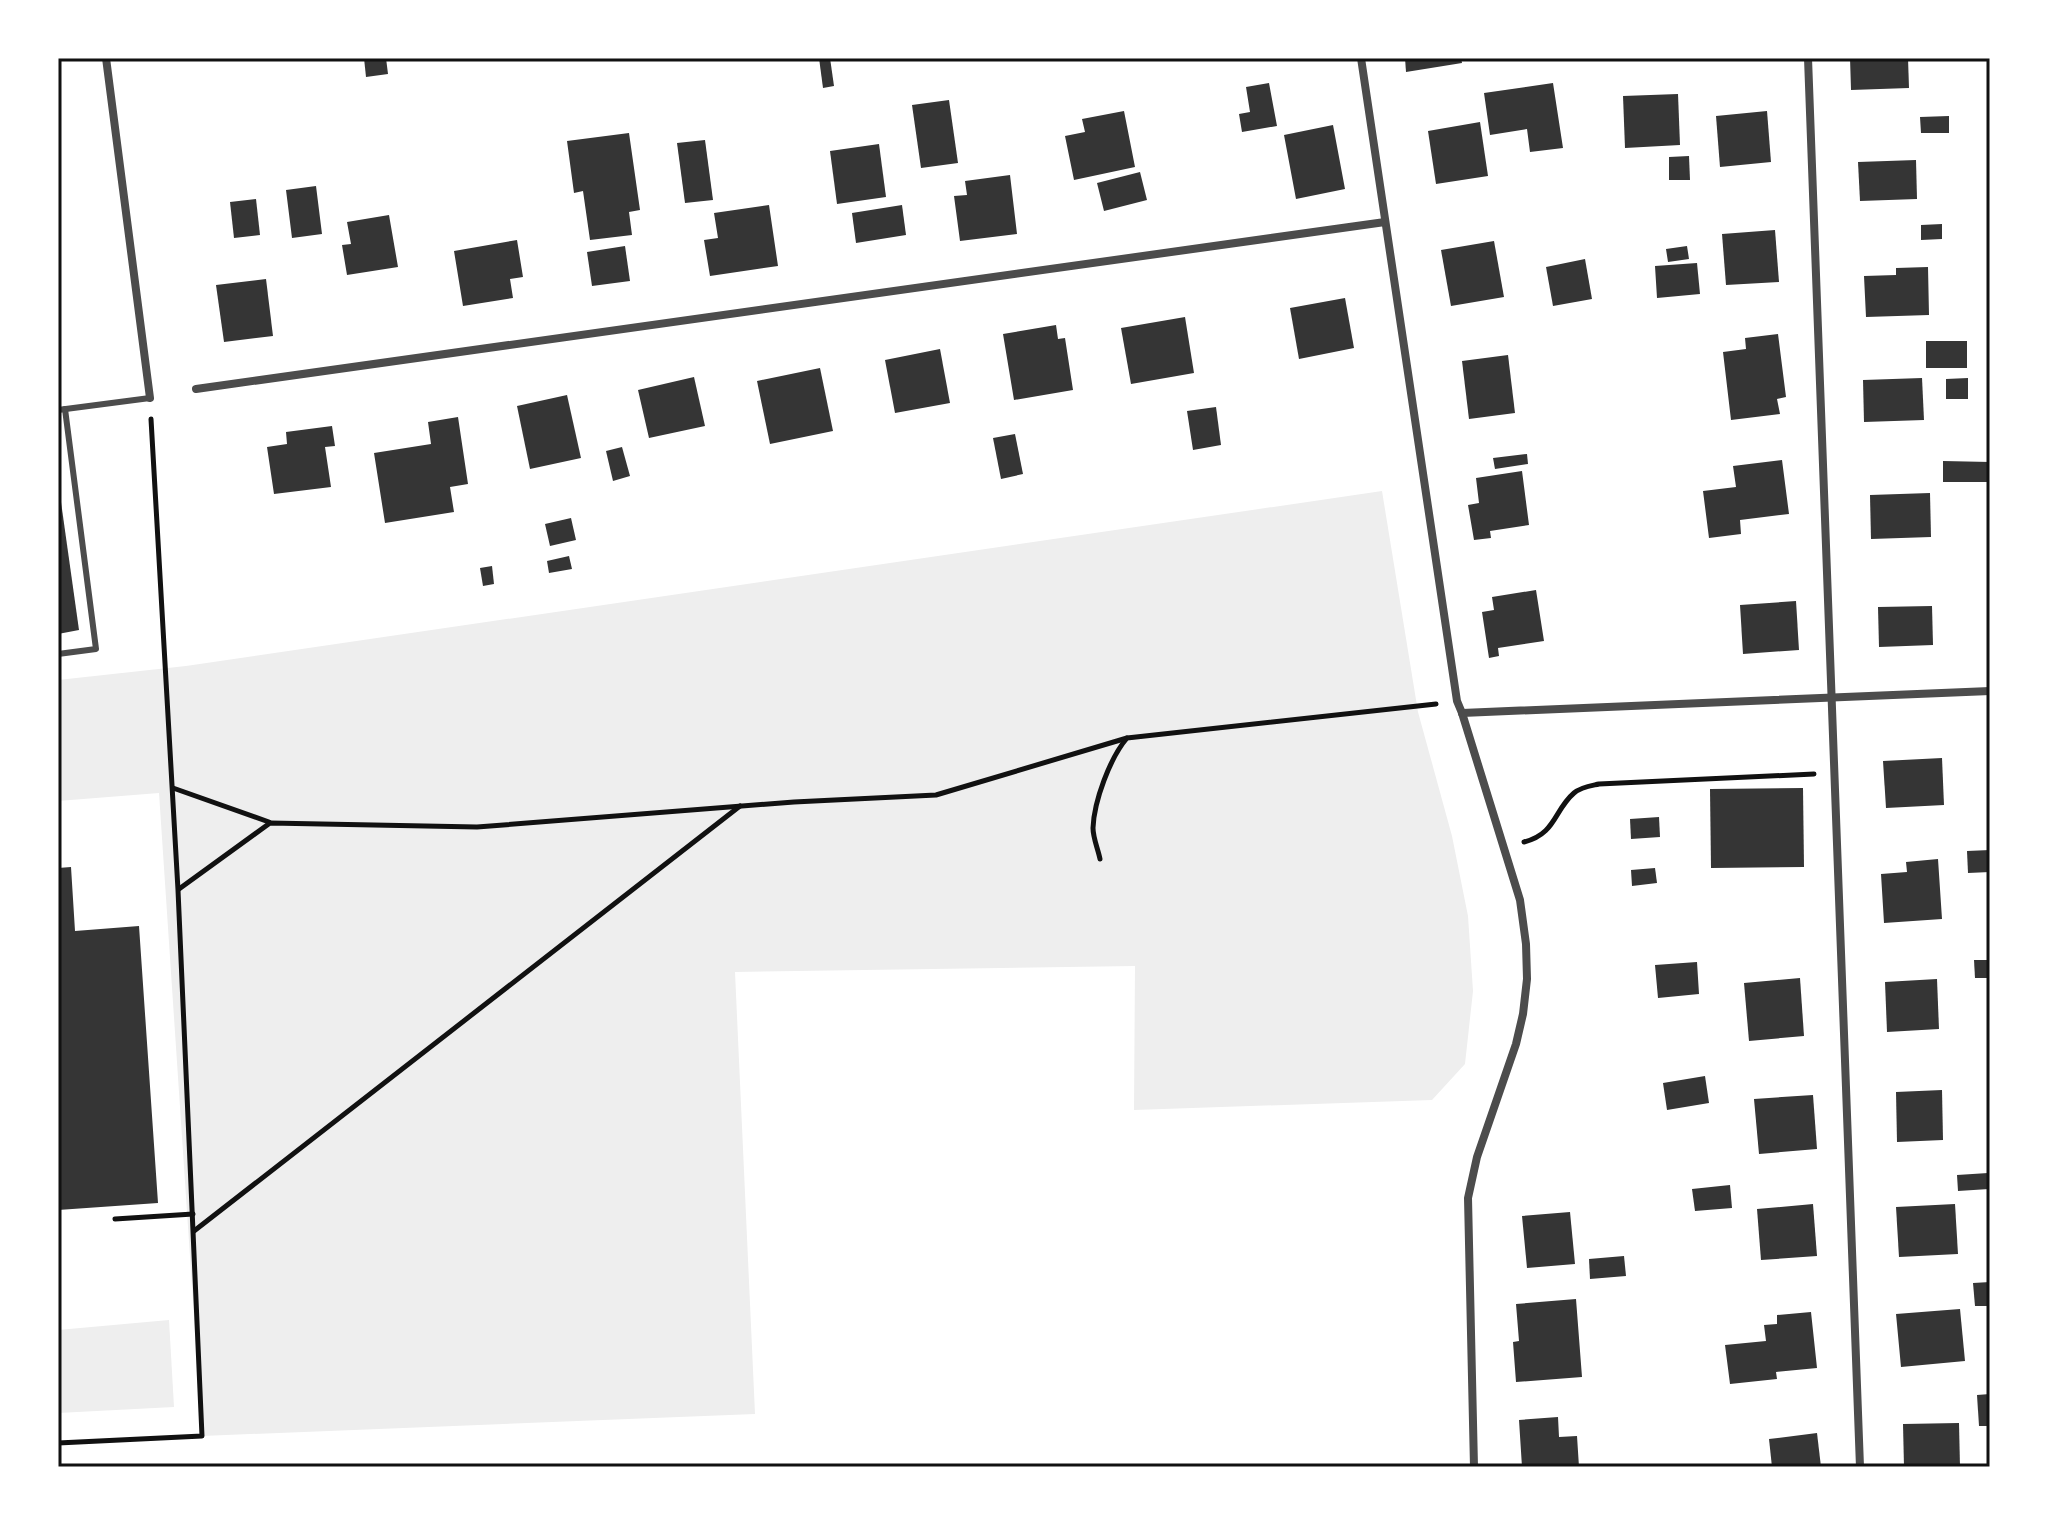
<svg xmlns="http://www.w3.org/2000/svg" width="2048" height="1525" font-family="Barlow,sans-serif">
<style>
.green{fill:#eee}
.building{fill:#353535}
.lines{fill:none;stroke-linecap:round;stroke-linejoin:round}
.path{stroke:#111;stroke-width:5}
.service{stroke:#4c4c4c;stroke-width:6}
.minor{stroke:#4c4c4c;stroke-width:8}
.neatline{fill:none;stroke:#111;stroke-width:3}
</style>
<rect width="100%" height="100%" fill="#fff"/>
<g class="green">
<path d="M1382,491L1418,712L1452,836L1468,916L1473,991L1465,1064L1432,1100L1134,1110L1135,966L735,972L755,1414L202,1436L159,793L58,801V680L186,666Z"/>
<path d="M169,1320L174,1407L58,1413V1330Z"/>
</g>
<g class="building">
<path d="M364,58H386L388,74L366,77Z"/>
<path d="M819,58H830L834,86L823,88Z"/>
<path d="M1405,58H1461L1462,63L1406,72Z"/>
<path d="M1850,58H1908L1909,88L1851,90Z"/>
<path d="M1269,83L1277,126L1242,132L1239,114L1250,112L1246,87Z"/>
<path d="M1553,83L1563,148L1530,152L1527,129L1490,135L1484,93Z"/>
<path d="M1678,94L1680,145L1625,148L1623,96Z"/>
<path d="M949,100L958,163L921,168L912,105Z"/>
<path d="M1124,111L1135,167L1074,180L1065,136L1085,132L1082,119Z"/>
<path d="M1767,111L1771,162L1720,167L1716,116Z"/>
<path d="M1949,116V133H1921L1920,117Z"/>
<path d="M1480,122L1488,176L1436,184L1428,131Z"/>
<path d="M1333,125L1345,189L1296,199L1284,135Z"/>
<path d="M629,133L640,210L629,212L632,235L590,240L583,191L574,193L567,141Z"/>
<path d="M705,140L713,200L685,203L677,143Z"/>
<path d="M879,144L886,197L837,204L830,151Z"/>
<path d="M1689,156L1690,180H1669V157Z"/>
<path d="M1916,160L1917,199L1860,201L1858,162Z"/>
<path d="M1140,172L1147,200L1104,211L1097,183Z"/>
<path d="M1010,175L1017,234L960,241L954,196L967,195L965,181Z"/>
<path d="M316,186L322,234L292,238L286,190Z"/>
<path d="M256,199L260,235L234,238L230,202Z"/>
<path d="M769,205L778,266L710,276L704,240L718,238L714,213Z"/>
<path d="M902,205L906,235L856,243L852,213Z"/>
<path d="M389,215L398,267L347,275L342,245L351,244L347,222Z"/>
<path d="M1942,224V239L1921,240V225Z"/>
<path d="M1775,230L1779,282L1726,285L1722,234Z"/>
<path d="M517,240L523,277L510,279L513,298L463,306L454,251Z"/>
<path d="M1494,241L1504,297L1451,306L1441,250Z"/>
<path d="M625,246L630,281L592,286L587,252Z"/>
<path d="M1687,246L1689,259L1668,262L1666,249Z"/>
<path d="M1585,259L1592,299L1553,306L1546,267Z"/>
<path d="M1697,263L1700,294L1657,298L1655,266Z"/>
<path d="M1928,267L1929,315L1866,317L1864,276L1896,275V268Z"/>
<path d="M266,279L273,336L224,342L216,285Z"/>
<path d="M1345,298L1354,348L1299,359L1290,308Z"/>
<path d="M1185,317L1194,373L1131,384L1121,328Z"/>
<path d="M1056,325L1058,339L1065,338L1073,390L1014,400L1003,334Z"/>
<path d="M1778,334L1786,397L1777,399L1780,414L1731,420L1723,352L1746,349L1745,338Z"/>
<rect x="1926" y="341" width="41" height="27"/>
<path d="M940,349L950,403L895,413L885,360Z"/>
<path d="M1508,355L1515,413L1469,419L1462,361Z"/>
<path d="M820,368L833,431L770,444L757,381Z"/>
<path d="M694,377L705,426L649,438L638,390Z"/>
<path d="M1922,378L1924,420L1864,422L1863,380Z"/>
<path d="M1968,378V399H1946V379Z"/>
<path d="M567,395L581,458L530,469L517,406Z"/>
<path d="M1216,407L1221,445L1193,450L1187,411Z"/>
<path d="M458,417L468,484L450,487L454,512L385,523L374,453L431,444L428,422Z"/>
<path d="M332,426L335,446L325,447L331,487L274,494L267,447L287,444L286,432Z"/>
<path d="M1015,434L1023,474L1001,479L993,438Z"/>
<path d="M622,447L630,476L613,481L606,451Z"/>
<path d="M1527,454L1528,464L1495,469L1493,458Z"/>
<path d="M1782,460L1789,514L1740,520L1741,534L1709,538L1703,491L1736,487L1733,466Z"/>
<path d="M1943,461L1990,462V482H1943Z"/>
<path d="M1522,471L1529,525L1490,531L1491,538L1474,540L1468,505L1479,503L1476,478Z"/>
<path d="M1930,493L1931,537L1871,539L1870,495Z"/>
<path d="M58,495H60L79,630L58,634Z"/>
<path d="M571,518L576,540L550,546L545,524Z"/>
<path d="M569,556L572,569L549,573L547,561Z"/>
<path d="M492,566L494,584L483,586L480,568Z"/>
<path d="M1536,590L1544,641L1498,648L1499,656L1489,658L1482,612L1494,610L1492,597Z"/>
<path d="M1796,601L1799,650L1743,654L1740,605Z"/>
<path d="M1932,606L1933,645L1879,647L1878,607Z"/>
<path d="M1942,758L1944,805L1886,808L1883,761Z"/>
<path d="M1803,788L1804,867L1711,868L1710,789Z"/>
<path d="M1659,817L1660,837L1631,839L1630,819Z"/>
<path d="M1990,850V872L1968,873L1967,851Z"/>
<path d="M1938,859L1942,919L1884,923L1881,874L1907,872L1906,862Z"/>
<path d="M71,867L75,931L139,926L158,1203L58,1210V868Z"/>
<path d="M1655,868L1657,883L1632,886L1631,870Z"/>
<path d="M1974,960H1990V978H1975Z"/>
<path d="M1697,962L1699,994L1658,998L1655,965Z"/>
<path d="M1800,978L1804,1036L1749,1041L1744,983Z"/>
<path d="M1937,979L1939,1029L1887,1032L1885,982Z"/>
<path d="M1705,1076L1709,1103L1667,1110L1663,1083Z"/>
<path d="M1942,1090L1943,1140L1897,1142L1896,1092Z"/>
<path d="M1813,1095L1817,1149L1759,1154L1754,1099Z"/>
<path d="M1988,1173L1989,1189L1958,1191L1957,1175Z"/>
<path d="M1730,1185L1732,1208L1695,1211L1692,1189Z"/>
<path d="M1813,1204L1817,1256L1761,1260L1757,1209Z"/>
<path d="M1955,1204L1958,1254L1899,1257L1896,1207Z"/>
<path d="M1570,1212L1575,1264L1527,1268L1522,1216Z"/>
<path d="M1624,1256L1626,1276L1590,1279L1589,1259Z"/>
<path d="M1990,1282V1306H1975L1973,1283Z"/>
<path d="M1576,1299L1582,1377L1516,1382L1513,1342L1519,1341L1516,1304Z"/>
<path d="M1960,1309L1965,1361L1901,1367L1896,1314Z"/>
<path d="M1811,1312L1817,1368L1776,1372L1777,1379L1730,1384L1725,1345L1766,1341L1764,1325L1777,1324V1315Z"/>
<path d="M1990,1394V1426H1979L1977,1395Z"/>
<path d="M1558,1417L1559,1437L1577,1436L1579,1467H1522L1519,1420Z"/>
<path d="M1959,1423L1960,1467H1904L1903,1424Z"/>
<path d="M1817,1433L1821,1467H1772L1769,1439Z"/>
</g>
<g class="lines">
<g class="path">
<path d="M173,788L269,822"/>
<path d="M1524,842C1556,834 1554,810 1574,793C1581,787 1590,786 1599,784L1814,774"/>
<path d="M1100,859C1098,849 1093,838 1093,828C1094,801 1110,758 1127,738L1436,704"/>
<path d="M179,889L270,823L477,827L794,802L936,795L1127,738"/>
<path d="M115,1219L193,1214"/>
<path d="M194,1231L740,806"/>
<path d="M58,1443L202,1436L178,890L151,419"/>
</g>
<g class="service">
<path d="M58,410L150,398"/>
<path d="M58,654L96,649L65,409"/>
</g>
<g class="minor">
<path d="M106,58L150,398"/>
<path d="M1361,58L1457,701L1462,713L1520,900L1526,944L1527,979L1523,1014L1516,1044L1477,1157L1468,1198L1474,1467"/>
<path d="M1808,58L1860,1467"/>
<path d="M196,389L1385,222"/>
<path d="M1462,713L1990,691"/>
</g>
</g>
<rect width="2048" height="1525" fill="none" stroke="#ffffff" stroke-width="120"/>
<rect x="60" y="60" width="1928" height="1405" class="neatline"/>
</svg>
